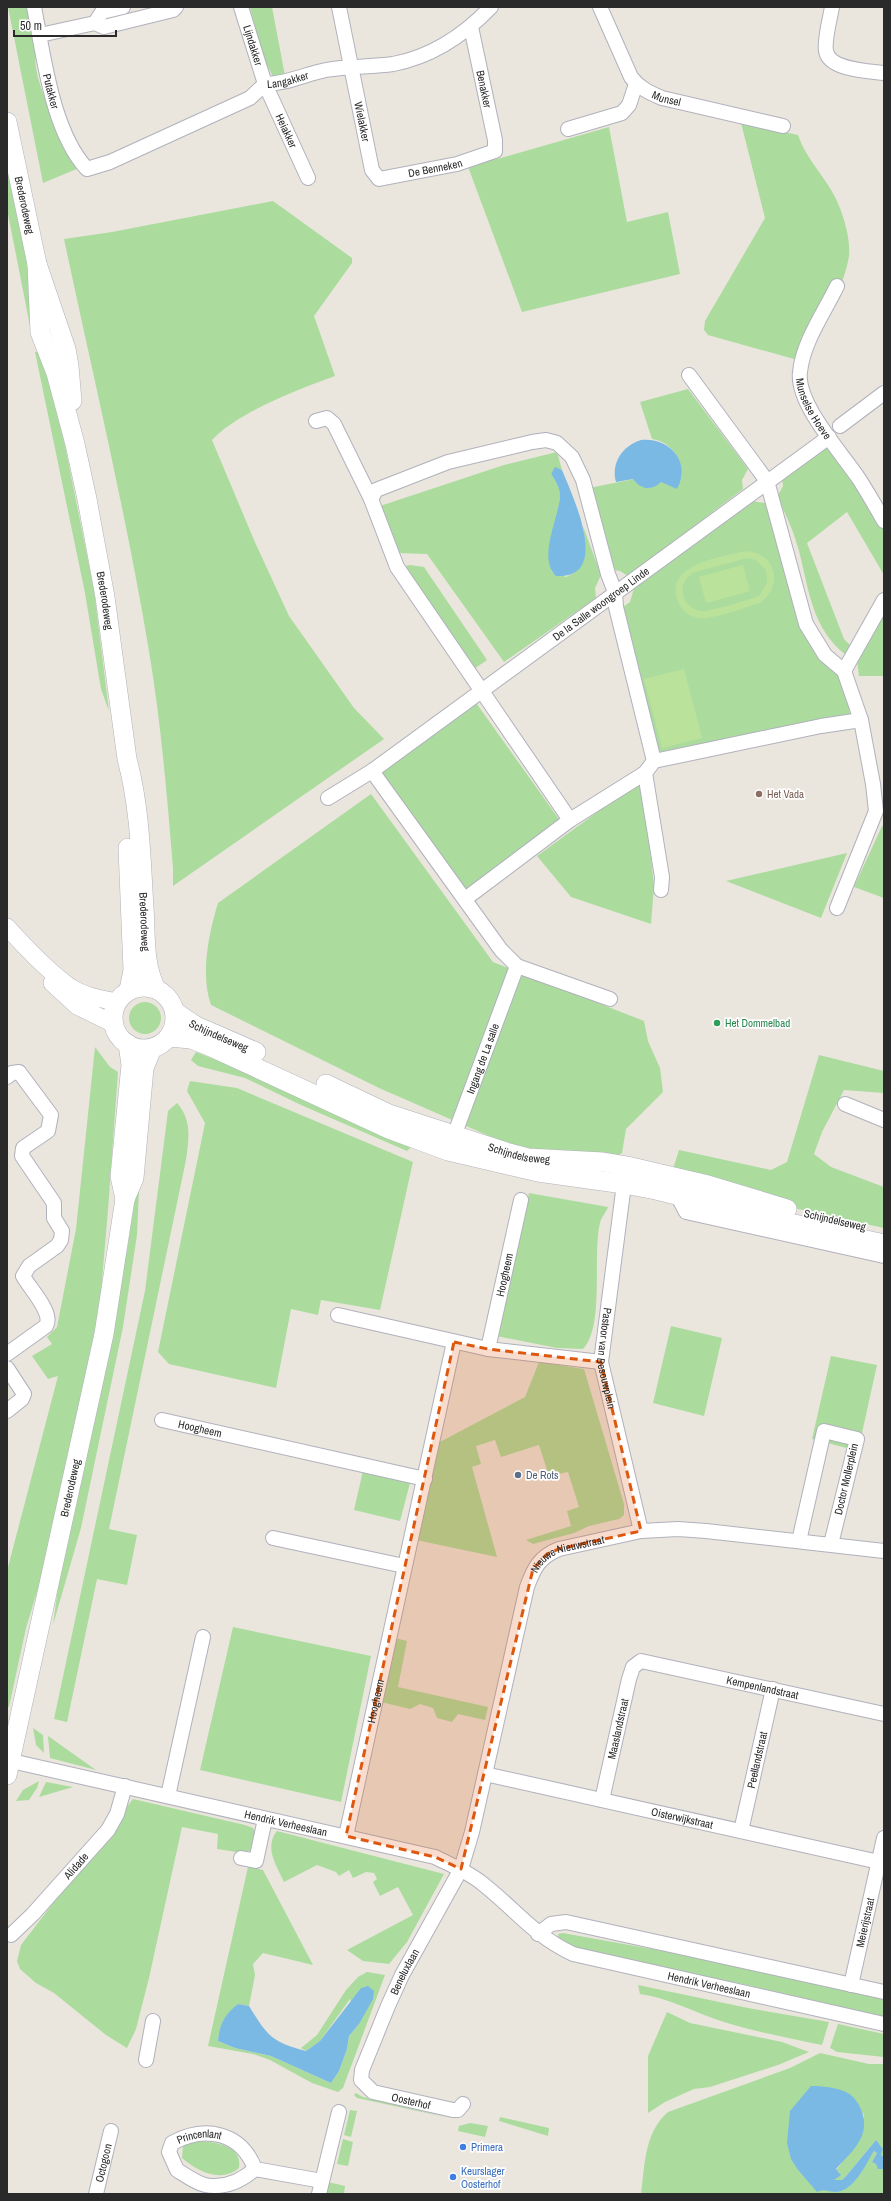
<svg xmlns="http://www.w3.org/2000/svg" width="891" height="2201" font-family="'Archivo Narrow',sans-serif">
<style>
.green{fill:#abdc9e}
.pitch{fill:#bbe29b;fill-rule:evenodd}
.water{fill:#7ab9e3}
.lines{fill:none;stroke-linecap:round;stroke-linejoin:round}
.minor-casing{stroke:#b0b1bc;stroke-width:16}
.tertiary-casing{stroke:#b0b1bc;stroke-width:18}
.secondary-casing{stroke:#b0b1bc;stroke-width:20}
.minor{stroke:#fff;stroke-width:14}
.tertiary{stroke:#fff;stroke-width:17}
.secondary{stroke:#fff;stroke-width:19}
.marked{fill:#de570e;fill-opacity:0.2;stroke:#de570e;stroke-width:3;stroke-dasharray:8 5;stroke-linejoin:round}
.education-dot{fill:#8d6e63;stroke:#fff;stroke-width:1.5}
.leisure-dot{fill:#2e9e5b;stroke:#fff;stroke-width:1.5}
.service-dot{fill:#5c6f8a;stroke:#fff;stroke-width:1.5}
.shop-dot{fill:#3f7fe0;stroke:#fff;stroke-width:1.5}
.labels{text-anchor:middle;stroke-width:3.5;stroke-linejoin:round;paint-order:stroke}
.street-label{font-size:11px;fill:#2a2a2a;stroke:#fff}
.education-label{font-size:11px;fill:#785e54;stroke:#fff;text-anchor:start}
.leisure-label{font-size:11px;fill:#27864d;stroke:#fff;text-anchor:start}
.service-label{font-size:11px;fill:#4e5e75;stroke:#fff;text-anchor:start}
.shop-label{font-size:11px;fill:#366cbe;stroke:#fff;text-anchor:start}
</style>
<rect width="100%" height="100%" fill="#eae6dd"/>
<g class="green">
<path d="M8,7H27L37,49C27,74 66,145 79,168L43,183Z"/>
<path d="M250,7H272L285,76L274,79L262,54Z"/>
<path d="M741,123L798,135C806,159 824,175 835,197C843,212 851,240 849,256C843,293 818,329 801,361L708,335L704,330L705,321L765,218Z"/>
<path d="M609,127L627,222L668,212L680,274L522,312L467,164L501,158Z"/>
<path d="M7,156L33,282L32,336L7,209Z"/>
<path d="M273,201L352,258V263L314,316L335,376C299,389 238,412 212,440L254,540L289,616L354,708L384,739L173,886V868C167,795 161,723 149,651C126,513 93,376 64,239L112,232Z"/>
<path d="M46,351L94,590L109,711L101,689L85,593L35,352Z"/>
<path d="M688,389L748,469L742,480L743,489L628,576L620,571L613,570L584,489L634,479L635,482L651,488L661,482L681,479C683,460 672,442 652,439L640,402Z"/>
<path d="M829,443L884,531V575L847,512L807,543L844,639L851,646L846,655C812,629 809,590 799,551C794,532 786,514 777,497L783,486L782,478Z"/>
<path d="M557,452L562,470L555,468L551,474C556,481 561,488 560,497C558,522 544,546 552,572L566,577C590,566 586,549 583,526L601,575L595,588L596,598L504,662L427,554L397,553L380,506L504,465Z"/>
<path d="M751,500L757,502L767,503L797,600L842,668L850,714L654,753L620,609L630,602L634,588Z"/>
<path d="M410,565L424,567L487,660L474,669L412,579L406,566Z"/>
<path d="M884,613V676H859L857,660Z"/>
<path d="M474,700L561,822L466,892L382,772Z"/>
<path d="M643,784L654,886L651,924L571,897L537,856L622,794Z"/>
<path d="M371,794L493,962L644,1021L648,1041L660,1068L663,1092L626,1129L622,1153L609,1161L526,1150L489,1136L379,1088L211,1005C200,975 209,932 218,903Z"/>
<path d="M884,825V898L854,887L882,826Z"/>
<path d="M847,853L821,918L726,881Z"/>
<circle cx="145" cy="1018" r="16"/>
<path d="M95,1047L110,1067L118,1072L108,1210L101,1292L94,1341L40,1582L26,1628L9,1707H7V1571L58,1376L48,1379L32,1356L52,1344L47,1337L57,1327L76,1229Z"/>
<path d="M196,1052L270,1081L413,1145L407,1151L301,1105L245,1078L198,1066L191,1060Z"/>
<path d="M819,1055L884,1071V1093L844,1090L822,1132L814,1154L831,1167L884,1187V1228L780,1205L672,1172L679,1150L771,1170L787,1162Z"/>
<path d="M190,1081L237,1088L413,1162L380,1310L321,1300L318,1315L291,1309L276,1388L169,1364L158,1352L205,1123L187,1091Z"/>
<path d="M177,1103C192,1120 189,1138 186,1160L109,1529L137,1535L127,1585L97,1579L67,1722L54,1719L145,1291L168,1111Z"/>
<path d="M140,1167L137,1235L123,1327L81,1528L53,1625L58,1587L127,1250Z"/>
<path d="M529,1193L608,1207C606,1212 601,1218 600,1223C592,1255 605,1326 583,1349L557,1348L496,1336Z"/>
<path d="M671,1326L722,1338L704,1416L653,1403Z"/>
<path d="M831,1356L877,1365L858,1451L812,1439Z"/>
<path d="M539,1362L584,1369L624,1504V1515L619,1519L589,1526L574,1533L533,1544L526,1540L571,1526L567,1511L579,1507L568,1472L549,1476L539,1445L501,1457L495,1440L476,1446L481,1464L472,1467L497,1557L416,1540L438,1443L525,1397Z"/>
<path d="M363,1471L406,1480L410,1483L400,1521L354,1510Z"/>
<path d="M233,1627L371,1656L341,1802L200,1770Z"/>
<path d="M395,1638L407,1641L398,1687L488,1707L485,1720L458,1714L452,1722L437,1718L433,1708L420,1704L410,1709L381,1702Z"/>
<path d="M33,1728L43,1735L44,1753L36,1745Z"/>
<path d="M48,1736L96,1770L50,1758Z"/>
<path d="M39,1781L37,1788L29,1800L16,1801L23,1790Z"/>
<path d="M46,1782L73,1787L39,1797Z"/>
<path d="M133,1799L245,1825L253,1828L256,1833L252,1850L243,1853L217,1849L218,1834L182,1827L149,1978L136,2029L127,2048L106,2035L54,1993L36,1983L20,1969L17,1961L21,1945Z"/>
<path d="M277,1831L444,1874L407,1942L389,1964L363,1961L347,1950L413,1915L398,1887L380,1896L373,1882L377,1879L374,1873L366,1872L353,1878L349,1870L339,1876L336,1872L317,1865L284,1882C276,1865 264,1847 277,1831Z"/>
<path d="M248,1867L263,1870L313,1965L263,1953L253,1964L255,1975L249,2006L238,2004C226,2016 219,2024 218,2041L235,2048L271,2056L331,2083L339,2071L347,2049L349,2036L359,2024L350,1999L320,2041L306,2051L301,2048L317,2035L346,1990L358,1977L367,1972L385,1975L343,2088L338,2092L312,2083L270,2060L253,2054L208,2046Z"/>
<path d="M563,1933L707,1959L884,1998V2017L738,1983L603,1958L559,1942L558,1934Z"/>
<path d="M638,1985L748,2008L829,2022L822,2045C789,2038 756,2032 724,2022C696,2013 669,1998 640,1994Z"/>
<path d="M667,2012L690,2023L782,2042L809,2052L778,2065L710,2087L694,2089L665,2102L648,2113V2056Z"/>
<path d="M838,2024L884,2034V2057L837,2052L830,2048Z"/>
<path d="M820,2053L869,2064H884V2157L881,2155L883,2149L876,2140L847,2175L842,2180H833L840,2173L836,2170L860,2140L864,2115L858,2106L798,2170L814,2188L837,2192L858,2176L874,2151L877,2153L872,2162L884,2168V2194H641C645,2165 644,2133 668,2112L790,2068Z"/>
<path d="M356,2093L363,2097L450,2118L357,2098L354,2095Z"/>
<path d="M350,2110L357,2111L351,2137L344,2135Z"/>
<path d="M500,2117L549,2128L548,2136L499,2121Z"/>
<path d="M470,2123L488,2126L485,2137L458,2131L459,2126Z"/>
<path d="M343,2139L353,2142L348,2166L337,2164Z"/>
<path d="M192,2141C210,2141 243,2143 239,2168C221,2183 198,2172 182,2158L183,2146Z"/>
<path d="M328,2182L345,2186L344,2194H325Z"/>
</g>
<g class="pitch">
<path d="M746,551C776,553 784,585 760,603C744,607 714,620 698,618C689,616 681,610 678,601C664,564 721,557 746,551ZM747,558L756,560L766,570L767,583L759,596C748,600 713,611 702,611C693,611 684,603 683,594C681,585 686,578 692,573Z"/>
<path d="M743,565L750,591L706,603L699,577Z"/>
<path d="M684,669L702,738L662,748L644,679Z"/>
</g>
<g class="water">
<path d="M641,440C669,437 692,462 677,489L661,482C652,491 641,490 633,479L616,482C611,463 622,446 641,440Z"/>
<path d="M555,467L562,470C572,495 613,579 556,576C537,558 559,518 560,496C560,488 556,481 551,474Z"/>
<path d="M368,1986L374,1991L373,1999L359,2024L349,2036L347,2049L339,2071L331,2083L271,2056L235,2048L218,2041C219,2025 225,2014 238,2004L249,2006C267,2035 271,2042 306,2051L320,2041L361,1988Z"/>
<path d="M811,2086C823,2086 845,2088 853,2097C864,2109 868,2126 860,2140C854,2151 844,2160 836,2169L841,2175L834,2180H842L847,2175L876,2140L883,2149L881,2155L884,2157L883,2169H878L876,2164L872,2162L877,2153L874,2151C866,2164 854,2191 836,2192C829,2192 824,2188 817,2192L798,2170L791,2159L787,2143L790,2111Z"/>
</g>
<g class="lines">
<defs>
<g id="minor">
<path id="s1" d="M34,7C44,57 52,131 87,169L110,162L250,98L265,84C286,84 306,74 326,70C348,66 371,67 393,64C431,57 465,34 491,7"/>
<path id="s2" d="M241,7L265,84L308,178"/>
<path id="s3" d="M339,7L372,170L379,179L457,164L495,151V140L471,27"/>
<path id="s4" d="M600,7L631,77C639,88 650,93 662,98L783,126"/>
<path d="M832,7C830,19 824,40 826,51C829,70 868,71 884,73"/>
<path d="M95,23L102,12L123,7"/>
<path d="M40,35L95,23L104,27L173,10L176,7"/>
<path d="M568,129L622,113L629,105L636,84"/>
<path id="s5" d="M837,286C824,313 803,342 800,372C796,404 842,453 859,479C868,493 876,507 884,521"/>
<path d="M689,375L767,481L806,624L825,655L844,671L861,720L873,784L876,811L837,908"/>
<path d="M316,421L327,418L334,424L371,499L397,567L570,820"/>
<path d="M840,426L884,393"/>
<path d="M371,499L376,490L448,462L532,442L546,440L557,443L572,457L583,480L608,574L615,592L616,607L654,761"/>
<path d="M844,671L884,600"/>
<path d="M372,771L501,950L517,966L610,999"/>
<path d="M645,773L662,877L661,890"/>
<path id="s6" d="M328,798L372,771L829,437"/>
<path d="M465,899L570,820L645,773L654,761L821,726L861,720"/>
<path d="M7,1077L12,1073L19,1072L51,1115L48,1131L23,1148L22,1156L54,1203V1218L62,1231L61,1240L57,1246L29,1266L23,1276C30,1289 54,1313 46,1326L7,1354"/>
<path d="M845,1104L884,1120"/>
<path id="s7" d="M451,1144L517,966"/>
<path id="s8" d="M624,1184L601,1362L641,1531"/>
<path d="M677,1195L686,1212L884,1256"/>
<path d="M338,1315L488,1349L601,1362"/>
<path id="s9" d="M488,1349L521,1200"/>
<path d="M7,1368L24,1394L22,1399L7,1411"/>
<path id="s10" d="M162,1420L425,1479"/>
<path d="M273,1538L404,1566"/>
<path d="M799,1541L824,1431L857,1439L831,1544"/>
<path id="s11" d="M7,1760L435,1857C451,1865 469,1872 483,1884C516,1910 533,1935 573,1954L884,2024"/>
<path id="s12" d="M485,1774L879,1862"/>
<path d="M168,1796L203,1637"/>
<path id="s13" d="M602,1800L629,1679L633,1667L641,1661L884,1714"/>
<path id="s14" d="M741,1831L773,1689"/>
<path id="s15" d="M346,1836L454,1342"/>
<path d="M241,1858L256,1861L265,1819"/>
<path d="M538,1934L551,1924L566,1922L884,1992"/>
<path id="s16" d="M11,1935L33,1914L108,1830L117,1814L125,1786"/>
<path id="s17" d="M851,1985L884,1838"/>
<path d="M146,2060L153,2021"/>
<path id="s18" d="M463,2104L458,2110H453L373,2092L361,2080L362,2070L388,2006L402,1975L461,1869L472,1832L527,1587C534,1568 539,1557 559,1549L641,1531L678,1529L706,1531L884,1551"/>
<path id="s19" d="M255,2169C241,2181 224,2189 205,2185C196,2183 185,2175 177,2170L169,2152L172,2143C205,2125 241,2132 255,2169L322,2181"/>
<path id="s20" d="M96,2194L111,2131"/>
<path d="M319,2194L339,2112"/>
</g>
<g id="tertiary">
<path d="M7,927C25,947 48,971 70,987C84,996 101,999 117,1002"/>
<path d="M52,983L77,1006L114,1024"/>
</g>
<g id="secondary">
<path id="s21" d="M7,122L37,264L66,349L69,366L72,401"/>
<path id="s22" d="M37,264L40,332L56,373L75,444L87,499L105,597L127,759C140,807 141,858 144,908C146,934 143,964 156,989"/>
<path d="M128,848L133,970L129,990"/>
<circle cx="144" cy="1018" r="31"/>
<path id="s23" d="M175,1012L196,1026L256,1052"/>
<path d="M169,1037L191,1039L207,1045L389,1129L448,1151L538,1172L624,1184L656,1190L781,1221L884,1244"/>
<path id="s24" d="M326,1084L389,1114L509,1153L528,1158L603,1162L627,1166L708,1185L787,1209"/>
<path d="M125,1199L120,1176L131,1065L128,1044"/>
<path id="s25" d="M7,1775L104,1334L125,1199L134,1178L144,1068L152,1048"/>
</g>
</defs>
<use href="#minor" class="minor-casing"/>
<use href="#tertiary" class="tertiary-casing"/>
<use href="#secondary" class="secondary-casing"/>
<use href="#minor" class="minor"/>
<use href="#tertiary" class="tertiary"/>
<use href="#secondary" class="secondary"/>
</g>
<path class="marked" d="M454,1342L488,1349L601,1362L641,1531L559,1549L547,1554L533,1569L461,1869L435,1857L346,1836Z"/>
<circle class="education-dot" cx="759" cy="794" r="4"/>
<circle class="leisure-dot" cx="717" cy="1023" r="4"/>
<circle class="service-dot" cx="518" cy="1475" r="4"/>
<g class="shop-dot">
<circle cx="463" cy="2147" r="4"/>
<circle cx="453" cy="2177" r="4"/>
</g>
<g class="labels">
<g class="street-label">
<text dy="4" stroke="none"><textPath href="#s2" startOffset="40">Lijndakker</textPath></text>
<text dy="4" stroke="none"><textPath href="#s1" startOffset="394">Langakker</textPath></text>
<text transform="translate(484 89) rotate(78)" y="4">Benakker</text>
<text dy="4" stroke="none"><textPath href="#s1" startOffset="86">Putakker</textPath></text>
<text dy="4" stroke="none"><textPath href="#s4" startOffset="119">Munsel</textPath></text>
<text dy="4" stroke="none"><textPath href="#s3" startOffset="117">Wielakker</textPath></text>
<text dy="4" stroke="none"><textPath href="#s2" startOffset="132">Heiakker</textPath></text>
<text dy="4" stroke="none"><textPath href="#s3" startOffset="235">De Benneken</textPath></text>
<text dy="4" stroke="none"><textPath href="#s21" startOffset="85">Brederodeweg</textPath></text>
<text dy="4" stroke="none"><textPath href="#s5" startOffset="134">Munselse Hoeve</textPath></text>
<text dy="4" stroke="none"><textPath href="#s22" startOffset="345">Brederodeweg</textPath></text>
<text dy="4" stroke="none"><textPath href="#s6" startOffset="335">De la Salle woongroep Linde</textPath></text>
<text dy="4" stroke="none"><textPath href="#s22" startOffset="669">Brederodeweg</textPath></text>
<text dy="4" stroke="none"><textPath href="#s23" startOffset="50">Schijndelseweg</textPath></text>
<text dy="4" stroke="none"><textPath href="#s7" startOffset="91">Ingang de La salle</textPath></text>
<text dy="4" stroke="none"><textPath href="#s24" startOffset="206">Schijndelseweg</textPath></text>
<text transform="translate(835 1220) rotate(13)" y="4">Schijndelseweg</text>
<text dy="4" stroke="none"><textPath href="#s9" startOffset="76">Hoogheem</textPath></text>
<text dy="4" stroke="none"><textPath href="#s8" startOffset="176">Pastoor van Besouwplein</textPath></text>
<text dy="4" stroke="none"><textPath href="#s10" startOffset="39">Hoogheem</textPath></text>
<text transform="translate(846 1479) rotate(-77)" y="4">Doctor Mollerplein</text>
<text dy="4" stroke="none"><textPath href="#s25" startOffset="294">Brederodeweg</textPath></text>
<text dy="4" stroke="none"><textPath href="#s18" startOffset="693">Nieuwe Nieuwstraat</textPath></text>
<text dy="4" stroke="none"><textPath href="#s13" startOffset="271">Kempenlandstraat</textPath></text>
<text dy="4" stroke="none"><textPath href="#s15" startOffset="138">Hoogheem</textPath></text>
<text dy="4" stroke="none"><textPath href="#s13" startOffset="73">Maaslandstraat</textPath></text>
<text dy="4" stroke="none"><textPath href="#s14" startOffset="73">Peellandstraat</textPath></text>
<text dy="4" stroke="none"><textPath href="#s12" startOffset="202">Oisterwijkstraat</textPath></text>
<text dy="4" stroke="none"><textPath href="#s11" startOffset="286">Hendrik Verheeslaan</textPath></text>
<text dy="4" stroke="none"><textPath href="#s16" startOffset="95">Alidade</textPath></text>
<text dy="4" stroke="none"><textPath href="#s17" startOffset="64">Meierijstraat</textPath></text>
<text dy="4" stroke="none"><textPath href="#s18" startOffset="229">Beneluxlaan</textPath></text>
<text dy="4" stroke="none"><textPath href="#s11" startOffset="748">Hendrik Verheeslaan</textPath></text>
<text transform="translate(411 2101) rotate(13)" y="4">Oosterhof</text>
<text dy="4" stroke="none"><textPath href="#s19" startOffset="144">Princenlant</textPath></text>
<text dy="4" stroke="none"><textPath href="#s20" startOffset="32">Octogoon</textPath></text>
</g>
<g class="education-label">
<text x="767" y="798">Het Vada</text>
</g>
<g class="leisure-label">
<text x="725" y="1027">Het Dommelbad</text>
</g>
<g class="service-label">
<text x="526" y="1479">De Rots</text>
</g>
<g class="shop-label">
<text x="471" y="2151">Primera</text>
<text x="461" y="2175">Keurslager<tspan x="461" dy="13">Oosterhof</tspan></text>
</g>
</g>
<rect width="891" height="2201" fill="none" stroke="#2a2a2a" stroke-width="16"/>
<path d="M14 30v6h102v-6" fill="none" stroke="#2a2a2a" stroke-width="2"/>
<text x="20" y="30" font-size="12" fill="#2a2a2a" stroke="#ffffff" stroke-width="3" paint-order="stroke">50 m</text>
</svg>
